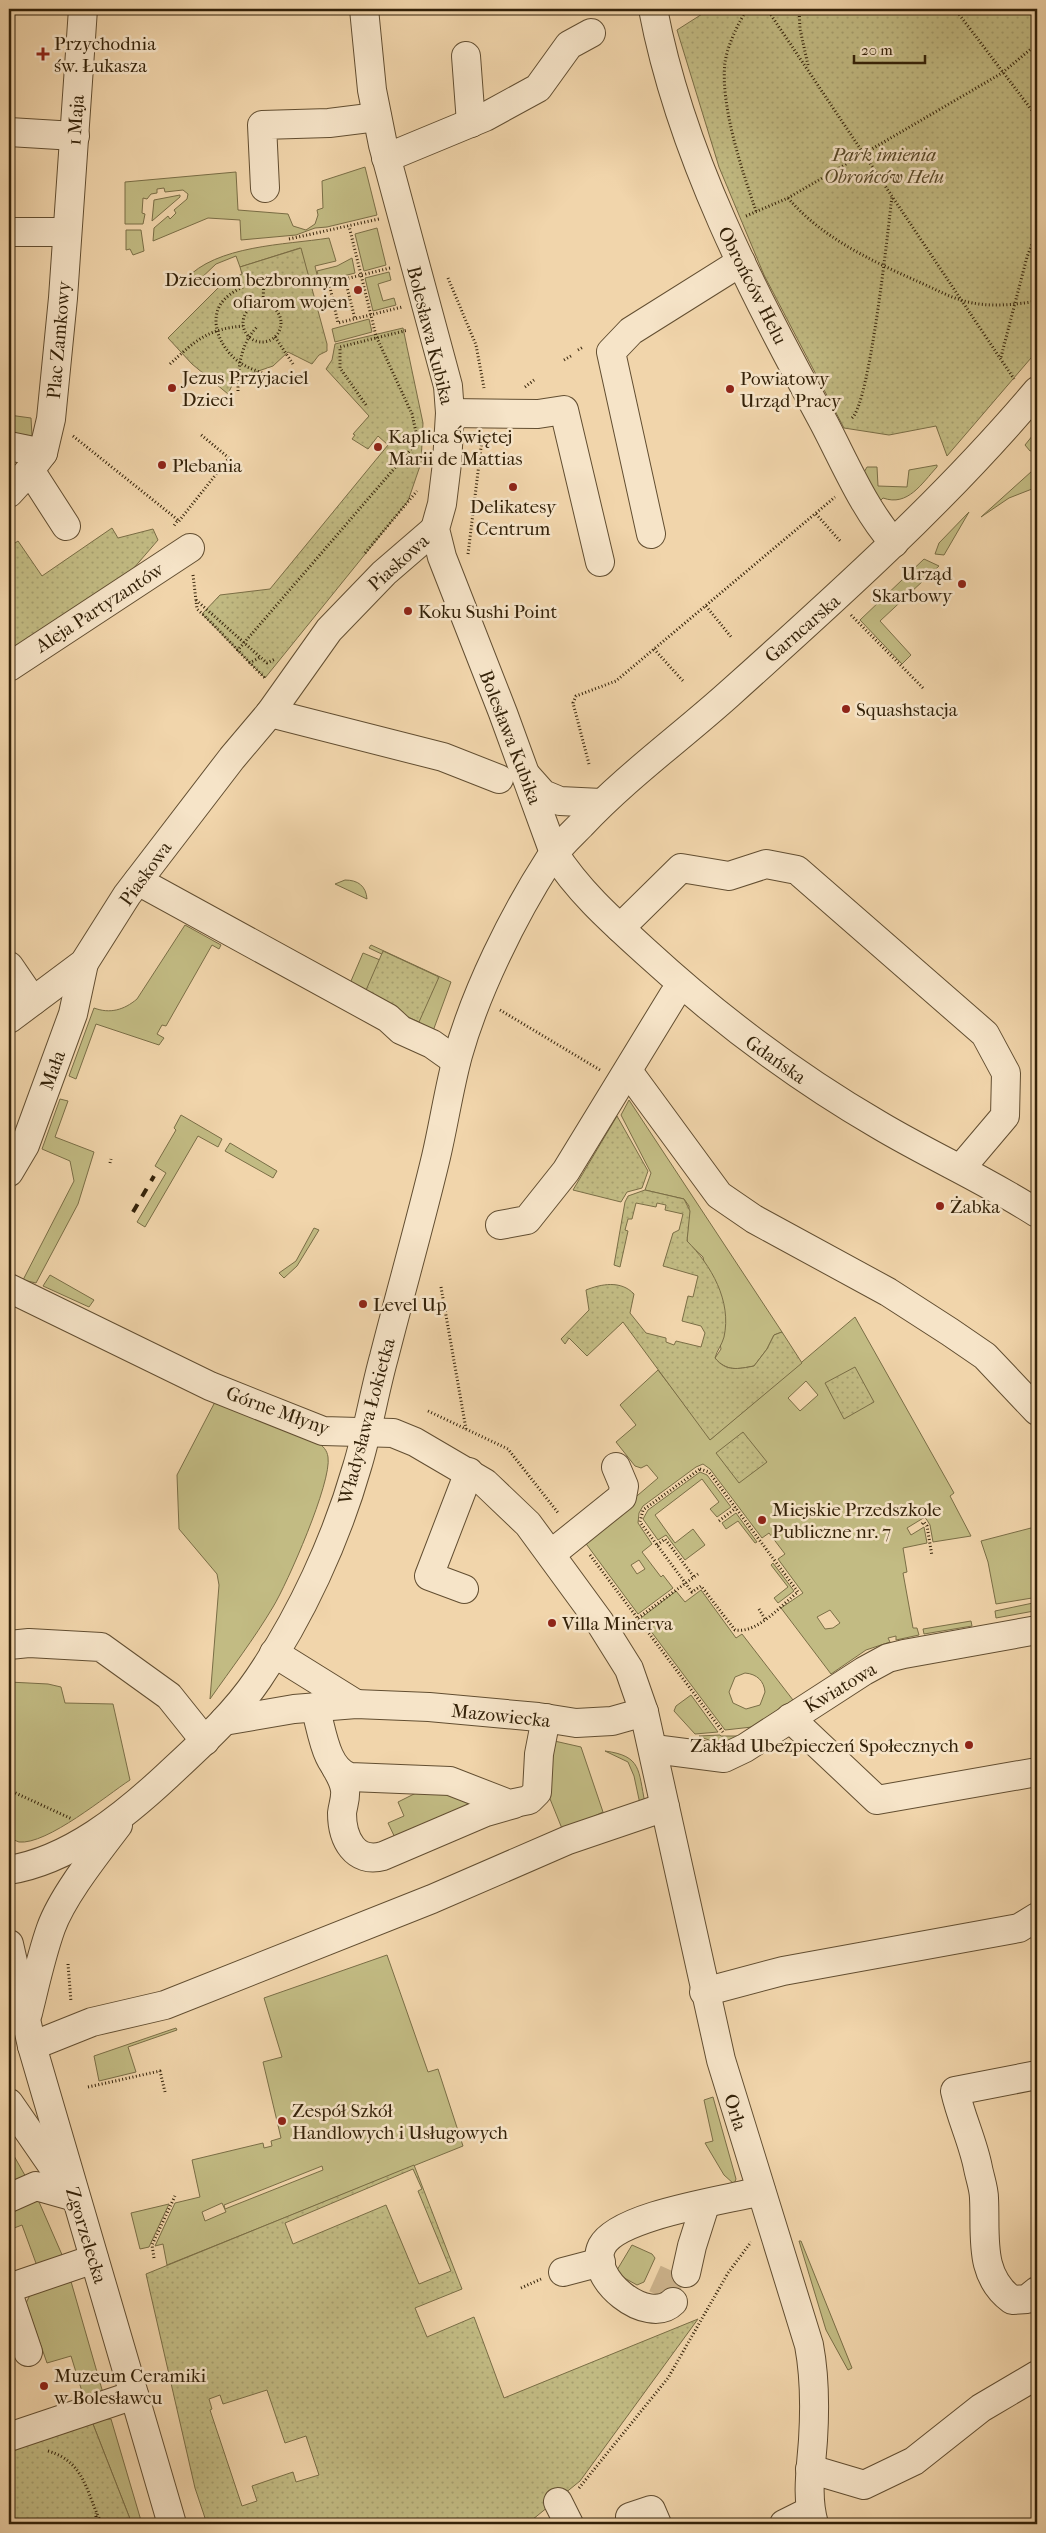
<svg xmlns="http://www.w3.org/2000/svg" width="1046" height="2533" font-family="'IM FELL French Canon',serif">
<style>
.grass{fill:#c2bb83;stroke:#7a6e46;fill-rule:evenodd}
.park{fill:url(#park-dots);stroke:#7a6e46;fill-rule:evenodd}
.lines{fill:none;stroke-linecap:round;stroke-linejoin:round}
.minor-tunnel{stroke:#cbb18a;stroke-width:28;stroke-dasharray:28 14;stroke-linecap:butt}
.minor-casing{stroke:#624e31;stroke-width:30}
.path{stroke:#332108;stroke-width:3;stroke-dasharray:1 2.5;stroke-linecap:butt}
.minor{stroke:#f6e4c8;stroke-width:28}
.rail{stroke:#332108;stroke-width:4;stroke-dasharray:9 9;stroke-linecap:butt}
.poi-dot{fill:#8f2418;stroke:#f6e4c8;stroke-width:2}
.labels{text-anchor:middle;stroke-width:5;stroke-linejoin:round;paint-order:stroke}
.poi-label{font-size:19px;fill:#332108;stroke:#f6e4c8;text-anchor:start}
.street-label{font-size:19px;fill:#332108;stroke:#f6e4c8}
.park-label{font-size:19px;font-style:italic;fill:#574827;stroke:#f6e4c8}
</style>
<defs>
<pattern id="park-dots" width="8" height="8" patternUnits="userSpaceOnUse" patternTransform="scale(1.25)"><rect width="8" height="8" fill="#c2bb83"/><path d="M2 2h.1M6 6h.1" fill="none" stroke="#a7a070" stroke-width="1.8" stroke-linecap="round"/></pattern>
</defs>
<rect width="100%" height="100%" fill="#f1d5ab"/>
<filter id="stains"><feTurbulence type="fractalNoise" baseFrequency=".004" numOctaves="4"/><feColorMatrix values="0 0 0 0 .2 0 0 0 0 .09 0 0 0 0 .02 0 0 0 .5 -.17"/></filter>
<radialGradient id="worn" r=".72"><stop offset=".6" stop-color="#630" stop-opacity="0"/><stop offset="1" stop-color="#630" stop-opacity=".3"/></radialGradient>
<g class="grass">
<path d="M365,167L377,215L327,227L315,228L296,235L241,240L240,220L208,218L153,241L154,228L168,216L170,219L176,213L174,210L187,199L188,194L183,190L165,192L164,188L157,189V193L151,194L147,199L143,198L142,213L145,214L143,224H125V182L236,172L238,210L288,214L293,226L306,230L315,224L318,215L317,210L323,208L322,181Z"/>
<path d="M180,195V197L152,221L154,200Z"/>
<path d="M377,228L386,265L364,271L355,234Z"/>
<path d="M126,230H141L144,251L133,255L130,249L126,250Z"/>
<path d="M329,238L336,261L315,266L319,283L311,285L300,248L240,267L236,256L216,264L197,282L193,279L188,283L185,280C216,245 285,245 329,238Z"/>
<path d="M352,258L355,273L320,282L317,271L337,266Z"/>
<path d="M389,272L391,280L378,284L383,301L394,298L396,305L373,311L365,278Z"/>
<path d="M369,319L372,332L335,342L332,329Z"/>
<path d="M9,415L31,418L32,436L9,433Z"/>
<path d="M1037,430V449L1030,451L1025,445Z"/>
<path d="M937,465V467C922,483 908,507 883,498L880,501L863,474L867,467H877L878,486L907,487L909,470Z"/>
<path d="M1032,471V489L1009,498L981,517Z"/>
<path d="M969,512L944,555L935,554L939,543Z"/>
<path d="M924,559L939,566L880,621L911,655L902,664L860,620Z"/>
<path d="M345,880C358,880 366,886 367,899L335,884Z"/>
<path d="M185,925L221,945L219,949L212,945L166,1026L162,1025L157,1034L164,1038L159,1045L96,1024L76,1079L69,1076L94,1008C110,1014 124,1010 137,999Z"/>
<path d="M371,945L451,982L433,1031L406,1019L390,958L369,948Z"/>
<path d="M363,953L385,962L401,1004L351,986V981Z"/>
<path d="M60,1099L68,1101L55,1137L94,1152L78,1204L36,1283L23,1280L74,1181L70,1161L42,1149Z"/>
<path d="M629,1100L782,1332L774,1335L767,1349L754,1366C738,1369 727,1372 715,1358L721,1349L703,1257L687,1242L689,1206L684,1199L645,1190L651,1173L621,1115Z"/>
<path d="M181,1115L222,1139L218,1147L198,1136L145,1227L137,1222L166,1173L155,1166L176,1130L174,1128Z"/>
<path d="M230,1143L277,1171L273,1178L225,1151Z"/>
<path d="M314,1228L319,1230L297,1266L284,1278L279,1273L296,1261Z"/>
<path d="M50,1275L94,1300L89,1307L43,1286Z"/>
<path d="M855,1317L954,1493L950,1496L971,1536L933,1542L930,1525L925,1517L907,1528L911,1535L924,1527L927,1543L903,1548L907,1572L903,1573L913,1628H917L919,1635L896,1640V1636L888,1638L890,1642L866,1650L831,1674L781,1608L803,1593L778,1559L785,1554L769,1533L762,1538L710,1469L703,1464L696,1467L643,1506L639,1513L638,1523L652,1544L642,1552L661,1577L663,1575L673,1588L638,1614L584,1541L658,1478L647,1465L641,1468L635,1466L616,1442L636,1425L620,1405L658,1370L711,1439ZM806,1381L818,1395L800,1411L788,1398ZM639,1560L645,1569L637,1574L631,1565ZM830,1610L840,1623L833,1628L825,1629L817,1617Z"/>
<path d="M216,1400L318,1443C323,1446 327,1450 328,1457C332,1482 287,1584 273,1607C254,1639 231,1669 210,1699L219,1585L217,1574L179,1529L177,1475Z"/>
<path d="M700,1472L707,1475L731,1507L717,1517L710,1509L719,1502L702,1479L655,1515L675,1543L693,1529L705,1545L685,1560L666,1535L658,1540L643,1519L648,1510Z"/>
<path d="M736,1513L757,1542L755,1543L738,1521L726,1529L722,1523Z"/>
<path d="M1031,1528L1033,1530L1037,1529V1536L1034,1537L1037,1559V1604L1033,1607L1034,1611L996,1618L995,1611L1033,1603L1032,1598L996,1604L988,1562L981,1541Z"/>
<path d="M773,1563L794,1591L778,1603L774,1598L788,1587L771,1565Z"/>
<path d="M701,1590L736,1638L742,1634L793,1700L752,1727L725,1730L641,1618L676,1591L685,1602ZM745,1673C757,1674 764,1681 765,1692L760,1705L746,1709L733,1703L729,1692L735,1677Z"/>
<path d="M971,1621L972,1626L924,1634L923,1629Z"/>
<path d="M9,1682L48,1684L61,1687L65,1703L113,1704L130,1780C107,1795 47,1845 19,1842C16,1841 12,1839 9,1837Z"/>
<path d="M691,1695L718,1732L695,1734L674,1711L676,1706Z"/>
<path d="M720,1735L721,1736H742C726,1743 715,1744 699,1736Z"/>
<path d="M550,1740L581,1747L603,1812L563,1831L546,1789Z"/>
<path d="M605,1751C642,1756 638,1770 645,1803L640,1804L634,1776L628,1762Z"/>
<path d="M441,1790L470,1803L398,1844L388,1823L404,1816L398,1802L416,1793Z"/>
<path d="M387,1955L428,2072L438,2069L463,2146L167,2265L163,2244L155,2246L175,2203L200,2197L192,2160L263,2143L264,2148L272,2146L271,2141L281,2138L263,2062L282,2057L264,1998ZM322,2166L323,2170L225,2209L224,2205ZM222,2203L226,2212L205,2221L202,2212Z"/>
<path d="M176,2028L177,2030L128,2047L136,2072L99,2081L94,2056Z"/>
<path d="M713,2097L736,2179L734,2184L724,2175L705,2143L713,2141L704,2100Z"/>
<path d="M9,2147L27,2179L9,2188Z"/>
<path d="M36,2195L63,2257L37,2266L22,2225L9,2230V2206Z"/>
<path d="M169,2204L149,2247L140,2249L131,2213Z"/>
<path d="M799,2241H801L852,2368L848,2370L826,2330Z"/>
<path d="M632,2245L652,2254L655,2258L644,2282L637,2285L619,2275L617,2270Z"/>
<path d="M70,2278L103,2393L84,2398L71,2356L47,2363L26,2303L30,2295Z"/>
<path d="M91,2419H111L142,2524H132Z"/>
</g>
<g class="park">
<path d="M710,9H1037V351L947,456L936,426L889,435L844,428L764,275L719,167L677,30Z"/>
<path d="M301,248L327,344V351L319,355L312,364L288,352L273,366L235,379L228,394L192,364L168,338L222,284L242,274L240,267Z"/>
<path d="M403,328L423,423L421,463L408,501L265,678L202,614L220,595L270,589L388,445L378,436L368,449L352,439L355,435L353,434L369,416L326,369L332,360L335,344Z"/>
<path d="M112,528L118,538L153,529L158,540L133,569L9,652V547L18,541L42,576Z"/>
<path d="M383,951L439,977L419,1022L363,997Z"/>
<path d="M617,1116L648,1171L642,1188L627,1192L621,1202L573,1190Z"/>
<path d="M645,1190L684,1199L690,1211L687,1241C711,1265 732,1301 724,1337C722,1345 717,1350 715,1358C726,1372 738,1369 754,1366L767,1349L774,1335L782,1332L802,1363L710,1440L623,1322L587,1356L569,1338L565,1344L561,1339L589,1310L586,1290C601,1284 621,1280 634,1294L630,1313L646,1333L666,1338V1342L674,1345L676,1341L701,1347L705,1333L701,1326L682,1321L688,1296L693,1297L698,1276L663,1266L673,1233L679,1230L683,1214L665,1210L666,1205L657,1203L656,1207L636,1203L632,1219H628L625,1230L628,1231L620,1267L614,1265L625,1202L628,1196Z"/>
<path d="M855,1367L874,1402L844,1419L825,1383Z"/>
<path d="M743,1432L767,1462L739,1483L716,1453Z"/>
<path d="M414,2165L462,2289L415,2308L427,2337L474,2317L504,2398L698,2319L580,2481L527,2524H207L195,2488L146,2274ZM413,2169L422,2189L418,2191L451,2271L419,2284L386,2205L293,2244L285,2223ZM267,2390L285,2443L306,2436L319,2475L296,2482L293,2472L252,2486L257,2501L242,2506L210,2410L212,2409L209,2399L220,2395L223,2404Z"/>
<path d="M91,2419L132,2524H9V2444Z"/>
</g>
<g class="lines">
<path class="minor-tunnel" d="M662,2297L675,2268"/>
<defs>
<g id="minor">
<path d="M364,9L372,90L383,145L448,386L450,413L447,463L442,504L435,529L442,557L503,713L554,853C579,892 612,921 646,952C719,1019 793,1075 879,1125C931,1156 986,1180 1037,1213"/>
<path d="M653,9C681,156 753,292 824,423C845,463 864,509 894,543"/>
<path d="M466,56L471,123"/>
<path d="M9,132L75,136"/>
<path d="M386,158L485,117L538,88L569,45L591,33"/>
<path d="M265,188L262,125L329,123L377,117"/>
<path d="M9,232H66"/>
<path d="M450,413L538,414L564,410L600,562"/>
<path d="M9,446L43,453"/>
<path d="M30,470L66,526"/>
<path d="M9,493L30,470L43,453L51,419L63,298L83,9"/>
<path d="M651,534L611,352L631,331L741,262"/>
<path d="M9,667L190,548"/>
<path d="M270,713L443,757L499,779"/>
<path d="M527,776L543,794L560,801L601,803"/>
<path d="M138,881L388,1018L401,1030L432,1044L456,1061"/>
<path d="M620,928L681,868L729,876L766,864L797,870L985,1034L1006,1073L1005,1116L961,1168"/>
<path d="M9,966L33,1001"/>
<path d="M9,1019L84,963L127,895L232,758L270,713L329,630L384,573L435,529"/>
<path d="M628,1071L719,1195L754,1219L888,1292L950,1332L985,1356L1037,1411"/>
<path d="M9,1172L25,1145L73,1014L84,963"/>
<path d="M500,1225L527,1220L566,1171L673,996L683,986"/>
<path d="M9,1288L210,1386L323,1431L393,1433L415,1442L485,1483L528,1524L599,1621L629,1669L644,1712L721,2060L809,2345C815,2377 815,2408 813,2440C811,2469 806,2496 814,2524"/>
<path d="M551,1554L622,1497L624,1486L616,1467"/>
<path d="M464,1589L429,1576L469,1472"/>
<path d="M9,1645L29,1643L101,1647L169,1696L205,1741"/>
<path d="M274,1653L356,1704"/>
<path d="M315,1707C322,1729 325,1769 350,1777L450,1781L509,1804L529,1800L537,1792L539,1754L546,1718"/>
<path d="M790,1718L877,1800L1037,1772"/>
<path d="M224,1721L294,1709L356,1704L429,1707L538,1717L576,1723L612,1721L644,1712"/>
<path d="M654,1749L724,1758L745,1748L864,1671L888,1658L904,1654L1037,1630"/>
<path d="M336,1768C340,1775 344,1781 345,1790C346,1798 343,1805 342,1813C342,1839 355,1864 383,1856L486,1812L514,1804"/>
<path d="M9,1870C70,1860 124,1816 168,1775C200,1745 233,1716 258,1679C301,1616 336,1540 357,1467C368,1431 374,1393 384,1357C401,1290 420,1224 436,1157C444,1123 449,1088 458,1055C476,991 513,916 549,860C558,847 570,836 581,825C626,777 680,738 729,694C836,598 944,501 1037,391"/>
<path d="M9,1944L32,2046L172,2524"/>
<path d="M704,1992L783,1971L1019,1928L1037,1917"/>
<path d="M28,2013C35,1985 41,1956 51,1928C63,1895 97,1853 118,1825"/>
<path d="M32,2046L92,2022L165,2005L432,1899L568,1840L665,1807"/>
<path d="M1037,2075L955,2091C961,2118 973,2142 978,2168C980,2178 984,2189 984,2198C986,2236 978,2275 1012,2300L1027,2299L1037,2291"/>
<path d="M9,2103L65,2184"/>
<path d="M9,2198L36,2186L75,2197"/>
<path d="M563,2272L601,2262"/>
<path d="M686,2273L692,2246L705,2205"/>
<path d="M9,2288L94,2259"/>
<path d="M9,2296L28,2352"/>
<path d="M673,2302C648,2327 586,2278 602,2246C618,2215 727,2200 761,2191"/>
<path d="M9,2437L134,2395"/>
<path d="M810,2469L864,2485L914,2461L981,2408L1037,2375"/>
<path d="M558,2502L569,2524"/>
<path d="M630,2517L651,2510L657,2524"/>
<path d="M784,2524L810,2511"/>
</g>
</defs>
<use href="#minor" class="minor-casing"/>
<g class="path">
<path d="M747,9C738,24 728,44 725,62C720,106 742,170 756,211"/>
<path d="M767,9L1014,379"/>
<path d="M799,9L800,29L808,65"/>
<path d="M955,9L1037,117"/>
<path d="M788,198C822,238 872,261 919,282C933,288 947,296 961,300C985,308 1014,305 1037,301"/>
<path d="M746,216L788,198L1002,73L1037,44"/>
<path d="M289,239L379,219"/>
<path d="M390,268L329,283L338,323L402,307"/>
<path d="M448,278L476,345L484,388"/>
<path d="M345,279L355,319"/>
<path d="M334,303L350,299"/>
<circle cx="262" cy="323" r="19"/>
<path d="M263,304L264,278C251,284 233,289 223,301C207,320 221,349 239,362C247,368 258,371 267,375"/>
<path d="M275,337L293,364"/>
<path d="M578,350L583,347"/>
<path d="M1001,357L1027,257L1037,231"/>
<path d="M564,360L571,356"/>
<path d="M170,364C195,341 207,329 243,326"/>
<path d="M525,387L534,380"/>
<path d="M238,391C238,369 240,344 257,327"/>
<path d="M366,405L340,368V347L408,330"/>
<path d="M852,418C870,402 888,230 892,196"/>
<path d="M73,436L178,520L173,527"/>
<path d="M816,514L841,542"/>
<path d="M179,521L229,458L200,434"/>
<path d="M365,553L417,491"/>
<path d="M468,554L482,439"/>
<path d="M193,575L197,609C221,631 241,655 265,678"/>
<path d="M196,600L267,663L275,659"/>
<path d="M706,606L732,638"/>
<path d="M851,615L924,689"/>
<path d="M654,649L683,681"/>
<path d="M237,651L418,441L412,414L376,336L349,226"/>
<path d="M249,663L261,657"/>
<path d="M589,764L573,703L576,696L616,681L835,497"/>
<path d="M500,1010L600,1070"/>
<path d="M110,1163L111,1159"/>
<path d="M441,1287L466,1429"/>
<path d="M428,1411L508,1449L559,1514"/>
<path d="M700,1469L709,1472L798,1592C782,1604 758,1634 735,1630L701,1586L692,1592L640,1522L643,1510Z"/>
<path d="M719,1521L736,1508"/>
<path d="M922,1524L924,1522L927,1526L932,1556"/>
<path d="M657,1545L665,1539L694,1577"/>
<path d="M590,1555L723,1732"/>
<path d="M759,1609L765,1619"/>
<path d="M638,1618L698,1574"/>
<path d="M9,1790L72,1819"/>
<path d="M68,1964L71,2002"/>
<path d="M88,2087L160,2071L165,2092"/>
<path d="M154,2258L152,2245L175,2196"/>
<path d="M521,2288L541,2279"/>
<path d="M48,2451C86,2462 86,2494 102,2524"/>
<path d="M579,2488L668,2378L728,2273L751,2242"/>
<path d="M96,2524V2513"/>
</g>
<use href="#minor" class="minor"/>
<path class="rail" d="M133,1212L154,1176"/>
</g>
<g class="poi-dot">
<path d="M40.5 46.5h5v5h5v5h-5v5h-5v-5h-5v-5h5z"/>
<circle cx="358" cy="290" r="5"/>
<circle cx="172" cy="388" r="5"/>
<circle cx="730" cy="389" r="5"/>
<circle cx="378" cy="447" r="5"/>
<circle cx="162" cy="465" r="5"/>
<circle cx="513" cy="487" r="5"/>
<circle cx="962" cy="584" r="5"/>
<circle cx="408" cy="611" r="5"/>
<circle cx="846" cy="709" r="5"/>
<circle cx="940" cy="1206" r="5"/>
<circle cx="363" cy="1304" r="5"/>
<circle cx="762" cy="1520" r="5"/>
<circle cx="552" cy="1623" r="5"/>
<circle cx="969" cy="1745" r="5"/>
<circle cx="282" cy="2121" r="5"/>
<circle cx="44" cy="2386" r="5"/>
</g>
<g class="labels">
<g class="poi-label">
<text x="54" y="50">Przychodnia<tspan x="54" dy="22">św. Łukasza</tspan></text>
<text x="348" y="286" text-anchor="end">Dzieciom bezbronnym<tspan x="348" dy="22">ofiarom wojen</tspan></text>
<text x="182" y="384">Jezus Przyjaciel<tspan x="182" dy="22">Dzieci</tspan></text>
<text x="740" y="385">Powiatowy<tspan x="740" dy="22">Urząd Pracy</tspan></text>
<text x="388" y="443">Kaplica Świętej<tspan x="388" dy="22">Marii de Mattias</tspan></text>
<text x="172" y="472">Plebania</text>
<text x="513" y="513" text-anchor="middle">Delikatesy<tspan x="513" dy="22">Centrum</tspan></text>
<text x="952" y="580" text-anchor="end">Urząd<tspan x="952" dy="22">Skarbowy</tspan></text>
<text x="418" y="618">Koku Sushi Point</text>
<text x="856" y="716">Squashstacja</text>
<text x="950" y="1213">Żabka</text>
<text x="373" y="1311">Level Up</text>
<text x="772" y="1516">Miejskie Przedszkole<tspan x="772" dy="22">Publiczne nr. 7</tspan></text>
<text x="562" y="1630">Villa Minerva</text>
<text x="959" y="1752" text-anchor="end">Zakład Ubezpieczeń Społecznych</text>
<text x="292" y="2117">Zespół Szkół<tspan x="292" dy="22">Handlowych i Usługowych</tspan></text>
<text x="54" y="2382">Muzeum Ceramiki<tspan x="54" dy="22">w Bolesławcu</tspan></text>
</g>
<g class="street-label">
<text transform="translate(75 120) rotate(-86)" y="7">1 Maja</text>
<text transform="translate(753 285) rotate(63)" y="7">Obrońców Helu</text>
<text transform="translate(431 335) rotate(76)" y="7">Bolesława Kubika</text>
<text transform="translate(58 340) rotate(-85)" y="7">Plac Zamkowy</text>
<text transform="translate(398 562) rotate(-42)" y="7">Piaskowa</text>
<text transform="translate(99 607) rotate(-33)" y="7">Aleja Partyzantów</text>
<text transform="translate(802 628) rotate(-41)" y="7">Garncarska</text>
<text transform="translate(511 737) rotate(69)" y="7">Bolesława Kubika</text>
<text transform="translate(145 873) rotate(-54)" y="7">Piaskowa</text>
<text transform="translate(776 1059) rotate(35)" y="7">Gdańska</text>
<text transform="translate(52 1070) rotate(-70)" y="7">Mała</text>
<text transform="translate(278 1410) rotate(20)" y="7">Górne Młyny</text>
<text transform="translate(366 1421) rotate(-75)" y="7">Władysława Łokietka</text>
<text transform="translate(840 1687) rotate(-31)" y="7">Kwiatowa</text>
<text transform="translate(501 1715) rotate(6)" y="7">Mazowiecka</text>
<text transform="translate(736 2112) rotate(73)" y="7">Orla</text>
<text transform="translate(87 2235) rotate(73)" y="7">Zgorzelecka</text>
</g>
<g class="park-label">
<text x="884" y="161">Park imienia<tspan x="884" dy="22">Obrońców Helu</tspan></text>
</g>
</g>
<rect width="1046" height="2533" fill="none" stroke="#f1d5ab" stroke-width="30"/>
<rect x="10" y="10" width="1026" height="2513" fill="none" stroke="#332108" stroke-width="2.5"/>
<rect x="15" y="15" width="1016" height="2503" fill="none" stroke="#332108"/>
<path d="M854 55v8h71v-8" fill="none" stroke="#332108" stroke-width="2.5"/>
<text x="861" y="55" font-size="15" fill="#332108" stroke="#f6e4c8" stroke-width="4" paint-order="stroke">20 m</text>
<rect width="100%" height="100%" filter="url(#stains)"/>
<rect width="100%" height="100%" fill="url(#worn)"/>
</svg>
